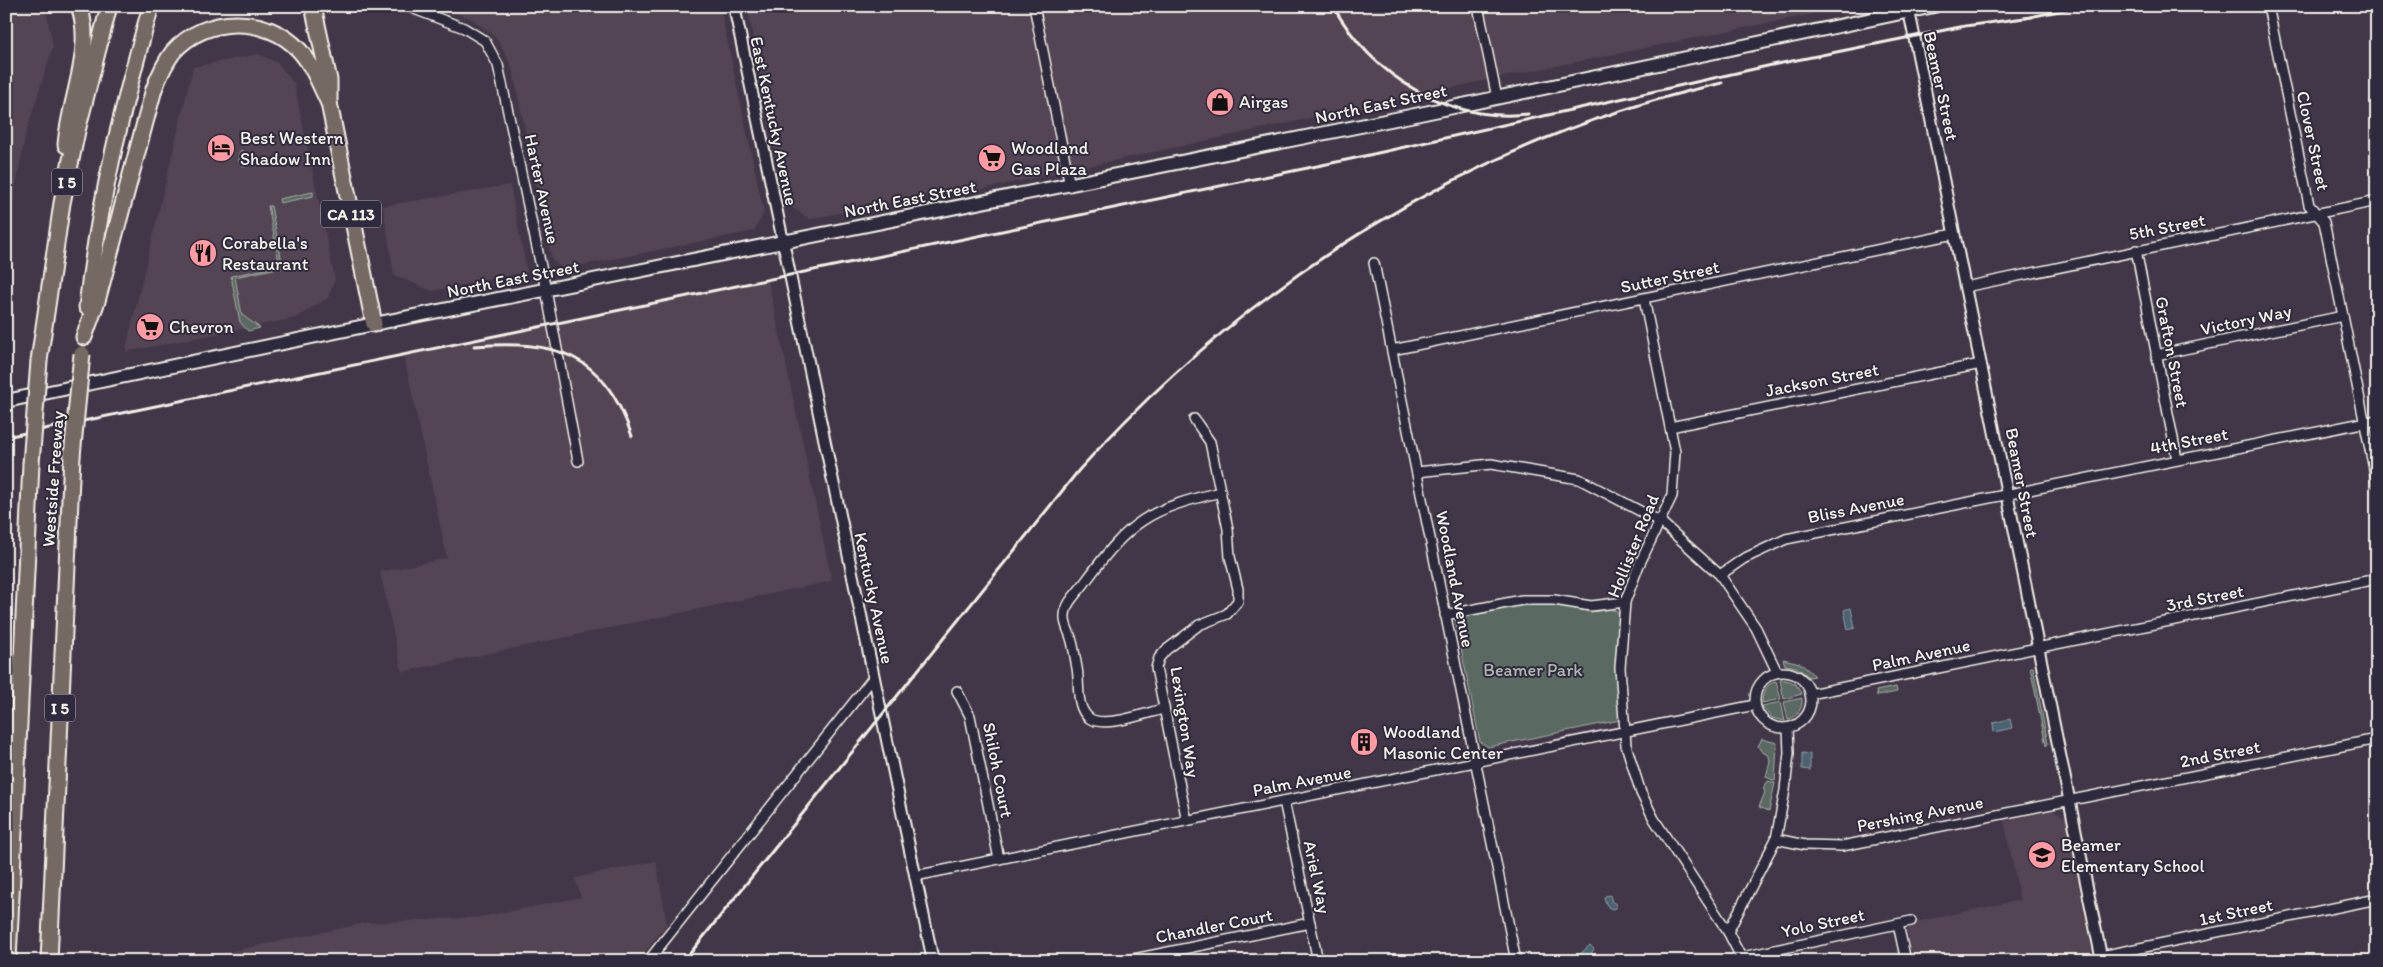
<svg xmlns="http://www.w3.org/2000/svg" width="2383" height="967" font-family="Itim,sans-serif">
<style>
.built{fill:#524452}
.green{fill:#5a6b63;stroke:#a7aea6}
.water{fill:#4a6372;stroke:#8e9ca1}
.lines{fill:none;stroke-linecap:round;stroke-linejoin:round}
.minor-casing{stroke:#f4f1e8;stroke-width:12}
.tertiary-casing{stroke:#f4f1e8;stroke-width:14}
.secondary-casing{stroke:#f4f1e8;stroke-width:16}
.motorway-casing{stroke:#f4f1e8;stroke-width:19}
.minor{stroke:#2f2a3d;stroke-width:9}
.tertiary{stroke:#2f2a3d;stroke-width:10}
.secondary{stroke:#2f2a3d;stroke-width:12}
.motorway{stroke:#756964;stroke-width:15}
.rail{stroke:#f4f1e8;stroke-width:3}
.motorway-bridge-casing{stroke:#f4f1e8;stroke-width:19;stroke-linecap:butt}
.motorway-bridge{stroke:#756964;stroke-width:15}
.labels{text-anchor:middle;stroke-width:4;stroke-linejoin:round;paint-order:stroke}
.shield{fill:#2f2a3d;stroke:#b9b5b5;stroke-width:1}
.shield-label{font-size:16px;font-weight:bold;fill:#f4f1e8}
.street-label{font-size:18px;fill:#f4f1e8;stroke:#2f2a3d}
.poi-label{font-size:18px;fill:#f4f1e8;stroke:#2f2a3d;text-anchor:start}
.park-label{font-size:18px;fill:#afb5ac;stroke:#2f2a3d}
</style>
<rect width="100%" height="100%" fill="#423748"/>
<filter id="ink" filterUnits="userSpaceOnUse"><feTurbulence type="fractalNoise" baseFrequency=".02" numOctaves="2"/><feDisplacementMap in="SourceGraphic" scale="10" xChannelSelector="R" yChannelSelector="G"/><feConvolveMatrix kernelMatrix="1 2 1 2 8 2 1 2 1" color-interpolation-filters="sRGB"/></filter>
<g filter="url(#ink)">
<g class="built">
<path d="M6,6H41L47,14L53,47L26,133L6,238Z"/>
<path d="M437,6H720L764,213L754,231L563,269L552,260L512,67L496,37L471,19Z"/>
<path d="M747,6H1852L1492,79L983,189L922,196L810,219L788,205L772,138Z"/>
<path d="M258,54L278,63L294,83L335,279L328,298L296,318L125,352L193,67Z"/>
<path d="M510,185L527,272L432,291L394,275L383,206Z"/>
<path d="M768,279L832,581L402,672L380,572L447,558L404,356Z"/>
<path d="M2051,810L2065,817L2094,961H1913L1907,931L1915,922L2020,900L2004,821Z"/>
<path d="M656,861L667,924L638,961H186L365,923L480,917L581,897L575,878Z"/>
</g>
<g class="green">
<path d="M313,192V196L280,203L279,199Z"/>
<path d="M268,206H271L283,267L235,277L242,315L260,328L248,331L240,322L231,276L280,266Z"/>
<path d="M1527,604L1561,606L1591,612L1611,609L1617,612L1620,617L1617,663L1620,720L1488,747L1480,742L1455,619Z"/>
<path d="M1783,659L1800,663L1815,676L1809,677L1796,667L1785,665Z"/>
<path d="M2030,667H2033L2048,744L2046,746Z"/>
<path d="M1780,680C1790,679 1798,684 1802,694L1784,699Z"/>
<path d="M1776,681L1781,699L1762,703C1762,692 1767,684 1776,681Z"/>
<path d="M1896,687L1897,692L1877,696L1876,691Z"/>
<path d="M1802,698C1803,708 1798,716 1788,720L1784,702Z"/>
<path d="M1781,702L1785,721L1772,718L1763,708L1762,706Z"/>
<path d="M1762,739L1777,743L1775,781L1766,777L1770,761L1769,756L1761,751L1758,746Z"/>
<path d="M1768,781L1775,783L1769,811L1759,807L1765,792L1763,788Z"/>
</g>
<g class="water">
<path d="M241,150L247,154L249,164L245,167L239,162V153Z"/>
<path d="M1851,608L1855,628L1848,630L1844,610Z"/>
<path d="M2010,719L2012,728L1994,732L1993,723Z"/>
<path d="M1802,753L1810,754V770L1802,769Z"/>
<path d="M1610,895L1612,902L1616,904V908L1612,909L1608,907L1604,899L1605,896Z"/>
<path d="M1590,945L1594,949L1587,960L1581,961L1579,955Z"/>
</g>
<g class="lines">
<defs>
<g id="minor">
<path d="M406,6L464,28L485,41L498,65L546,290L578,461"/>
<path d="M1034,6L1070,186"/>
<path d="M1478,6L1497,98"/>
<path d="M2268,6L2309,205L2324,222L2377,484"/>
<path d="M2136,250L2177,459"/>
<path d="M1374,263L1516,961"/>
<path d="M1965,287L2377,201"/>
<path d="M1644,299L1675,452L1672,496L1639,565L1625,602L1620,668L1626,745L1641,793L1654,819L1728,932"/>
<path d="M1392,350L1954,234"/>
<path d="M2156,355L2343,316"/>
<path d="M1670,427L1981,364"/>
<path d="M1417,472L1491,464L1579,479L1661,522L1720,575L1756,628L1777,672"/>
<path d="M1720,575L1743,559L1786,539L2377,420"/>
<path d="M1445,615L1522,600H1554L1591,606L1625,602"/>
<circle cx="1783" cy="700" r="28"/>
<path d="M957,691L970,716L999,859"/>
<path d="M1810,694L2377,579"/>
<path d="M1163,709C1146,713 1104,729 1089,718C1075,707 1080,683 1077,668C1075,658 1074,647 1071,638C1069,631 1064,624 1065,616C1065,602 1079,592 1086,581C1130,521 1148,509 1221,492"/>
<path d="M1284,801L1318,961"/>
<path d="M1187,821L1156,668L1159,658L1166,650L1199,625L1227,614L1238,601V589L1230,557L1228,529L1210,442L1194,419"/>
<path d="M1776,839L1805,845L1842,846L2377,739"/>
<path d="M915,876L1755,705"/>
<path d="M1898,924L1906,961"/>
<path d="M2101,956L2377,899"/>
<path d="M1742,957L1911,921"/>
<path d="M648,961L873,678"/>
<path d="M1124,961L1310,923"/>
<path d="M1743,961L1728,932L1776,839L1785,790L1789,753L1788,728"/>
</g>
<g id="tertiary">
<path d="M734,6L933,961"/>
<path d="M1908,6L2102,961"/>
</g>
<path id="secondary" d="M6,401L374,324L1415,115L1934,6"/>
<g id="motorway">
<path d="M313,6L329,80V103L374,324"/>
<path d="M66,145C69,100 95,50 79,6"/>
<path d="M87,307C98,205 123,105 151,6"/>
<path d="M84,337L97,301L154,89C159,76 164,64 173,52C205,15 267,15 299,50C313,65 320,85 329,103"/>
<path d="M39,361L62,203L77,131L109,6"/>
<path d="M8,961L31,464"/>
<path d="M49,961L72,456"/>
</g>
</defs>
<use href="#minor" class="minor-casing"/>
<use href="#tertiary" class="tertiary-casing"/>
<use href="#secondary" class="secondary-casing"/>
<use href="#motorway" class="motorway-casing"/>
<use href="#minor" class="minor"/>
<use href="#tertiary" class="tertiary"/>
<use href="#secondary" class="secondary"/>
<use href="#motorway" class="motorway"/>
<g class="rail">
<path d="M1333,6C1372,75 1446,123 1528,114"/>
<path d="M2025,18L2084,6"/>
<path d="M474,346C556,340 603,352 632,436"/>
<path d="M6,437L1351,159L1772,65L1965,26L2032,17"/>
<path d="M684,961L1079,470C1249,281 1473,139 1722,83"/>
</g>
<defs>
<g id="motorway-bridge">
<path d="M72,456L82,354"/>
<path d="M31,464L39,361"/>
</g>
</defs>
<use href="#motorway-bridge" class="motorway-bridge-casing"/>
<use href="#motorway-bridge" class="motorway-bridge"/>
</g>
</g>
<defs>
<symbol id="shop-disc" viewBox="-11 -11 22 22"><circle r="9.5" fill="#ff9aa2" stroke="#2f2a3d"/><path d="M-5-2.5h2.3a2.7 3.5 0 0 1 5.4 0H5L5.5 6h-11ZM-1.5-2.5h3a1.5 2.3 0 0 0-3 0Z" fill="#111"/></symbol>
<symbol id="hotel-disc" viewBox="-11 -11 22 22"><circle r="9.5" fill="#ff9aa2" stroke="#2f2a3d"/><path d="M-6-4.5h1.5V1H6V5H4.5V3h-9V5H-6ZM-4 0a1.8 1.8 0 1 1 3.6 0ZM.5 0V-2.5h3Q6-2.5 6 0Z" fill="#111"/></symbol>
<symbol id="supermarket-disc" viewBox="-11 -11 22 22"><circle r="9.5" fill="#ff9aa2" stroke="#2f2a3d"/><path d="M-6-5.5h2.5l.6 2H6L4.5 2H-2.5L-4.4-4H-6ZM-1.5 3.2a1.3 1.3 0 1 0 .1 0ZM3 3.2a1.3 1.3 0 1 0 .1 0Z" fill="#111"/></symbol>
<symbol id="restaurant-disc" viewBox="-11 -11 22 22"><circle r="9.5" fill="#ff9aa2" stroke="#2f2a3d"/><path d="M-5-6h1v4h1v-4h1v4h1v-4h1v5L-1.5 .5V6h-2V.5L-5-1ZM5-6V6H3V1.5H1.5Q1.5-4 5-6Z" fill="#111"/></symbol>
<symbol id="building-disc" viewBox="-11 -11 22 22"><circle r="9.5" fill="#ff9aa2" stroke="#2f2a3d"/><path d="M-4-6H4V6H1V3H-1V6H-4ZM-2.5-4.3h1.7v1.8h-1.7ZM.8-4.3h1.7v1.8H.8ZM-2.5-1h1.7V.8h-1.7ZM.8-1h1.7V.8H.8Z" fill="#111"/></symbol>
<symbol id="school-disc" viewBox="-11 -11 22 22"><circle r="9.5" fill="#ff9aa2" stroke="#2f2a3d"/><path d="M0-5L7-2L0 1L-7-2ZM-4 1L0 2.5L4 1V4Q0 6-4 4Z" fill="#111"/></symbol>
</defs>
<g fill-rule="evenodd">
<use href="#shop-disc" x="1204" y="86" width="32" height="32"/>
<use href="#hotel-disc" x="205" y="132" width="32" height="32"/>
<use href="#supermarket-disc" x="976" y="142" width="32" height="32"/>
<use href="#restaurant-disc" x="187" y="237" width="32" height="32"/>
<use href="#supermarket-disc" x="134" y="311" width="32" height="32"/>
<use href="#building-disc" x="1348" y="726" width="32" height="32"/>
<use href="#school-disc" x="2026" y="839" width="32" height="32"/>
</g>
<g class="labels">
<g class="shield">
<rect x="52" y="168.5" width="30" height="27" rx="4"/>
<rect x="321" y="200.5" width="60" height="27" rx="4"/>
<rect x="45" y="694.5" width="30" height="27" rx="4"/>
</g>
<g class="shield-label">
<text x="67" y="188">I 5</text>
<text x="351" y="220">CA 113</text>
<text x="60" y="714">I 5</text>
</g>
<g class="street-label">
<text transform="translate(1941 86) rotate(78)" y="6">Beamer Street</text>
<text transform="translate(1381 104) rotate(-12)" y="6">North East Street</text>
<text transform="translate(774 121) rotate(78)" y="6">East Kentucky Avenue</text>
<text transform="translate(2313 141) rotate(78)" y="6">Clover Street</text>
<text transform="translate(542 189) rotate(78)" y="6">Harter Avenue</text>
<text transform="translate(910 199) rotate(-11)" y="6">North East Street</text>
<text transform="translate(2167 227) rotate(-11)" y="6">5th Street</text>
<text transform="translate(1670 277) rotate(-12)" y="6">Sutter Street</text>
<text transform="translate(513 279) rotate(-11)" y="6">North East Street</text>
<text transform="translate(2246 320) rotate(-12)" y="6">Victory Way</text>
<text transform="translate(2172 352) rotate(79)" y="6">Grafton Street</text>
<text transform="translate(1822 380) rotate(-11)" y="6">Jackson Street</text>
<text transform="translate(2189 441) rotate(-11)" y="6">4th Street</text>
<text transform="translate(53 479) rotate(-86)" y="6">Westside Freeway</text>
<text transform="translate(2022 483) rotate(79)" y="6">Beamer Street</text>
<text transform="translate(1856 508) rotate(-11)" y="6">Bliss Avenue</text>
<text transform="translate(1633 546) rotate(-68)" y="6">Hollister Road</text>
<text transform="translate(1455 579) rotate(79)" y="6">Woodland Avenue</text>
<text transform="translate(874 598) rotate(78)" y="6">Kentucky Avenue</text>
<text transform="translate(2205 598) rotate(-11)" y="6">3rd Street</text>
<text transform="translate(1921 655) rotate(-12)" y="6">Palm Avenue</text>
<text transform="translate(1185 722) rotate(81)" y="6">Lexington Way</text>
<text transform="translate(2220 754) rotate(-11)" y="6">2nd Street</text>
<text transform="translate(998 770) rotate(79)" y="6">Shiloh Court</text>
<text transform="translate(1302 781) rotate(-11)" y="6">Palm Avenue</text>
<text transform="translate(1920 814) rotate(-11)" y="6">Pershing Avenue</text>
<text transform="translate(1317 877) rotate(78)" y="6">Ariel Way</text>
<text transform="translate(2236 912) rotate(-12)" y="6">1st Street</text>
<text transform="translate(1823 923) rotate(-12)" y="6">Yolo Street</text>
<text transform="translate(1214 926) rotate(-11)" y="6">Chandler Court</text>
</g>
<g class="poi-label">
<text x="1239" y="108">Airgas</text>
<text x="240" y="144">Best Western<tspan x="240" dy="21">Shadow Inn</tspan></text>
<text x="1011" y="154">Woodland<tspan x="1011" dy="21">Gas Plaza</tspan></text>
<text x="222" y="249">Corabella's<tspan x="222" dy="21">Restaurant</tspan></text>
<text x="169" y="333">Chevron</text>
<text x="1383" y="738">Woodland<tspan x="1383" dy="21">Masonic Center</tspan></text>
<text x="2061" y="851">Beamer<tspan x="2061" dy="21">Elementary School</tspan></text>
</g>
<g class="park-label">
<text x="1533" y="676">Beamer Park</text>
</g>
</g>
<rect width="2383" height="967" fill="none" stroke="#2f2a3d" stroke-width="25"/>
<rect x="12" y="12" width="2358" height="942" fill="none" stroke="#f4f1e8" stroke-width="2" filter="url(#ink)"/>
</svg>
